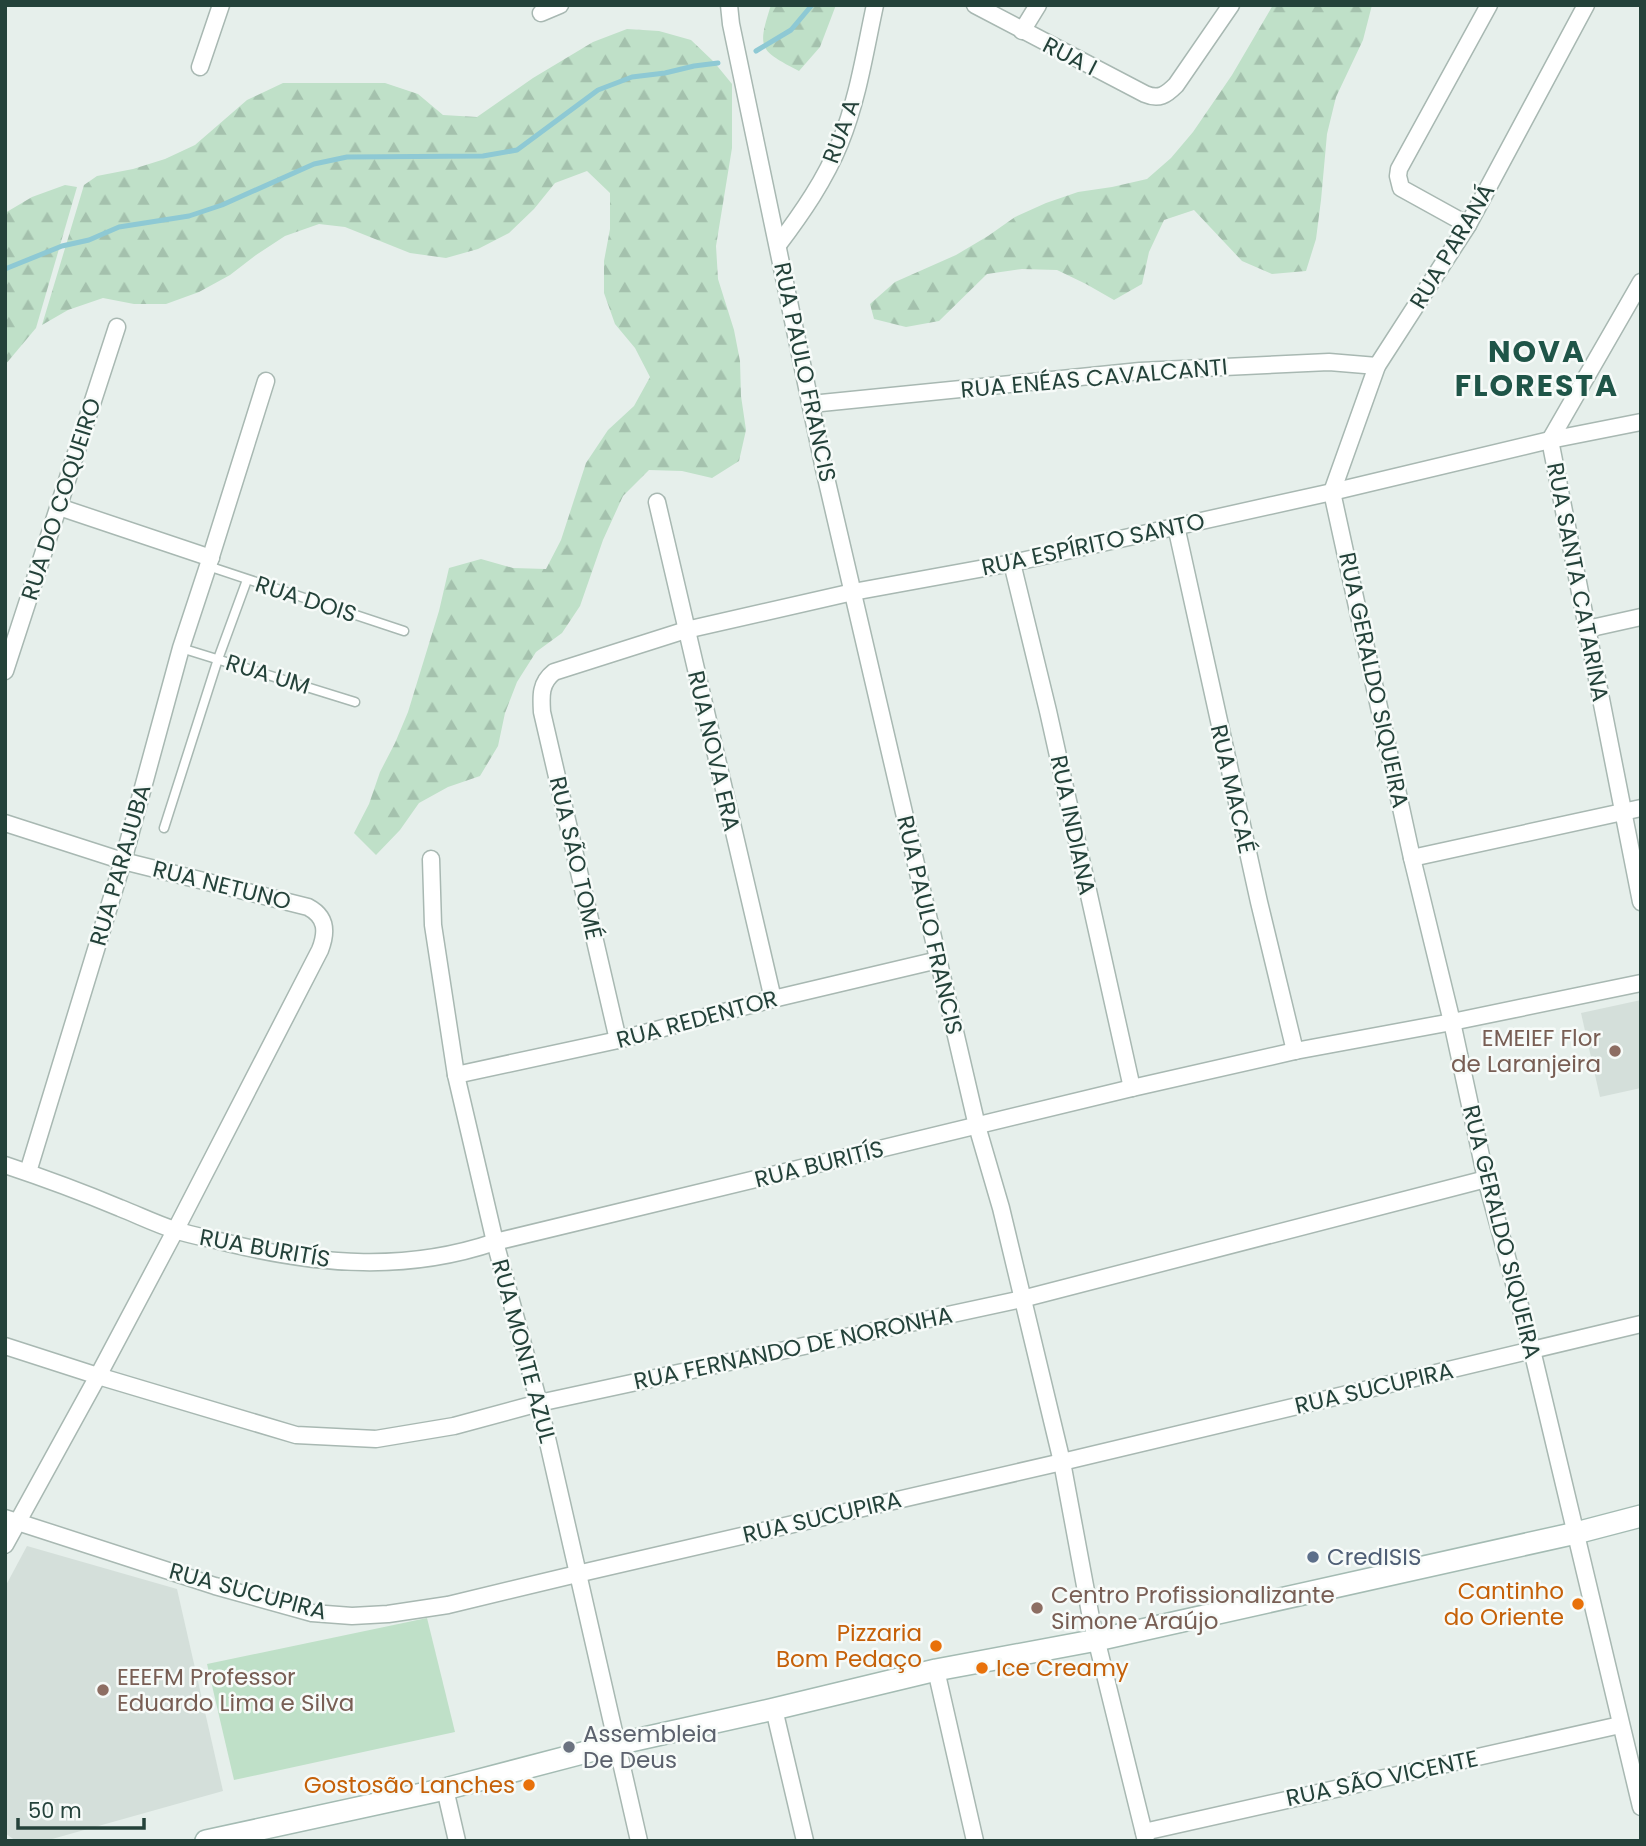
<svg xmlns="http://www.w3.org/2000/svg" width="1646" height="1846" font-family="Poppins,sans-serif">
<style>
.built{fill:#d4dfda}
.green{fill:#bfe0c8}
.forest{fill:url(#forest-firs)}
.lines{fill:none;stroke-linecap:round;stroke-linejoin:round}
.stream{stroke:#8ec9d4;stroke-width:5}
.lane-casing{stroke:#a8b8b2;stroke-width:11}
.street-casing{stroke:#a8b8b2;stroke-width:19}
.secondary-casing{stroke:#a4bbb3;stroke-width:24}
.lane{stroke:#fff;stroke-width:8}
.street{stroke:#fff;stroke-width:16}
.secondary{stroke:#fff;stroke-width:21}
.education-dot{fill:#8d6e63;stroke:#f7fbf9;stroke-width:2.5}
.service-dot{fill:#5c6f8a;stroke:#f7fbf9;stroke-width:2.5}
.food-dot{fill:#e8710a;stroke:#f7fbf9;stroke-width:2.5}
.worship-dot{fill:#6b7280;stroke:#f7fbf9;stroke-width:2.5}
.labels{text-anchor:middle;stroke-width:5;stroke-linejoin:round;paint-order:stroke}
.street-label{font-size:23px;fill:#24423a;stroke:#f7fbf9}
.education-label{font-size:23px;fill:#785e54;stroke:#f7fbf9;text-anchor:start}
.service-label{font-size:23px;fill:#4e5e75;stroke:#f7fbf9;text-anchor:start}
.food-label{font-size:23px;fill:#c56008;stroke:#f7fbf9;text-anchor:end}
.worship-label{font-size:23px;fill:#5b616d;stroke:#f7fbf9;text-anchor:start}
.district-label{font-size:30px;font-weight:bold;letter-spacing:2px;fill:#1f5548;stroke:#f7fbf9}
</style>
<defs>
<pattern id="forest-firs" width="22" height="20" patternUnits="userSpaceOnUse" patternTransform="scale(1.75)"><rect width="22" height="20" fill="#bfe0c8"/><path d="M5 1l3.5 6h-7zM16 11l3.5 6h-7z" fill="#a4c1ad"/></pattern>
</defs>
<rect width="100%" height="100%" fill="#e6efeb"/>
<g class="built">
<path d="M1641,1000V1088L1600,1097L1581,1013Z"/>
<path d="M27,1546L177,1589L223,1791L45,1841H16L5,1833V1587Z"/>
</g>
<path class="green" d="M427,1618L455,1732L234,1780L207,1664Z"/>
<g class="forest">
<path d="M771,5H836L820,47L799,71C759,50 757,49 771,5Z"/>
<path d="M1273,5H1372L1363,40L1336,97L1327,134L1321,200L1316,239L1306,271L1272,274L1242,261L1194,210L1164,220L1149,252L1142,284L1114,300L1086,284L1057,270L1022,269L987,274L939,321L906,327L874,319L870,304L895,282L956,255L988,236L1015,217L1046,203L1078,192L1112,187L1147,179L1171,158L1193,132L1232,75Z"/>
<path d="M627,29L659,31L691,40L714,62L732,84V148L716,246L718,279L734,330L740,361L741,396L746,430L739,461L712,478L682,471L649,470L623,496L603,540L580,606L562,633L536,652L517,682L505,713L498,746L480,776L448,787L419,803L400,830L376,855L354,833L369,804L380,772L395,743L408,712L439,611L449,568L481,559L513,568L546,569L561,540L586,463L608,430L634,406L650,377L635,348L615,324L604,293V261L610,229V193L587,171L555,183L534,209L509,233L478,249L446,258L410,253L345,227L319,224L285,236L256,255L230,275L199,292L166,304H134L103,298L68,310L42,325L84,185L97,176L133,169L165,159L195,145L247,100L283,83H385L418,94L443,115L477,117L533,78L593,42Z"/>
<path d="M65,185L77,187L36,328L5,365V213L32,197Z"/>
</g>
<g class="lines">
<g class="stream">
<path d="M756,51L791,30L812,5"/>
<path d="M5,269L62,246L89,240L119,227L189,216L222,205L314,164L347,157L483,156L517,150L598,90L632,77L665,73L694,66L718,63"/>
</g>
<defs>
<g id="lane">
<path d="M208,566L404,631"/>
<path d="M181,648L355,702"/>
<path d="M164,828L218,659L247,580"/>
</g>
<g id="street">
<path d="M729,5L731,24L824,469L977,1126L1001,1208L1062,1462L1091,1618L1146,1841"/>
<path d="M975,5L1145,94C1159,100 1166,95 1176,85L1231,5"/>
<path d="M1586,5L1468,225L1377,366L1332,492L1412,858L1452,1022L1486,1179L1532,1350L1641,1807"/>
<path d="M541,13L560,5"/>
<path d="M1022,31L1038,5"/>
<path d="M200,67L221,5"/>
<path d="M1468,225L1401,188L1398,176L1399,169L1489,5"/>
<path d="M778,245C802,213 825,180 840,143C858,99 865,51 875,5"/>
<path d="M1641,282L1550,440L1641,902"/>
<path d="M811,404L1140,371L1329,362L1377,366"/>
<path d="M657,502L773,999"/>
<path d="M59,507L211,558"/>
<path d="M1176,526L1259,902L1295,1051"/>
<path d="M1012,563L1048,711L1132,1088"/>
<path d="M1587,629L1641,617"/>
<path d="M5,671L117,327"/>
<path d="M5,823L123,861L308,907C327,917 327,932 320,950L175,1231L98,1376L5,1545"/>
<path d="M1412,858L1641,808"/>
<path d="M431,859L433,925L456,1075L495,1242L539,1403L639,1841"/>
<path d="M618,1040L542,712C541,696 540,683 554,672L686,630L853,592L1012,563L1332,492L1550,440L1641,422"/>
<path d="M456,1075L618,1040L773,999L938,960"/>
<path d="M5,1165C44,1178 82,1192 120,1208C138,1215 156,1224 175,1230C193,1236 213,1239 232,1244C320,1265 407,1272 495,1242L1132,1088L1295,1051L1452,1022L1641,983"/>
<path d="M28,1172L123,861L181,648L208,566L266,381"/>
<path d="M5,1346L98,1376L296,1435L376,1439L454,1426L539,1403L1022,1299L1486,1179"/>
<path d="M5,1518L215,1586L312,1613L352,1616L388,1614L448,1605L577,1574L1062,1462L1641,1324"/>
<path d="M936,1670L975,1841"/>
<path d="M774,1709L805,1841"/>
<path d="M445,1789L457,1841"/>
<path d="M1144,1832L1620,1725"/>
</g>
<path id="secondary" d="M206,1841L445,1789L617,1744L774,1709L936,1670L1097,1640L1576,1533L1641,1516"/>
</defs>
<use href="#lane" class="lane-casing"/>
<use href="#street" class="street-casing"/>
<use href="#secondary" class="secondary-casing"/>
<use href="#lane" class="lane"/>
<use href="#street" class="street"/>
<use href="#secondary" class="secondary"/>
</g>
<g class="education-dot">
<circle cx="1615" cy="1051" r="7"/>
<circle cx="1037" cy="1608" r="7"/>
<circle cx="103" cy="1690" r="7"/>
</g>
<circle class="service-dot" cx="1313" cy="1557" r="7"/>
<g class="food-dot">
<circle cx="1578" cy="1604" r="7"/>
<circle cx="936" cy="1646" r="7"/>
<circle cx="982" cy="1668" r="7"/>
<circle cx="529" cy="1785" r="7"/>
</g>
<circle class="worship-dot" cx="569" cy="1747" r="7"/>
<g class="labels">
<g class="street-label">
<text transform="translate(1070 56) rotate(27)" y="8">RUA I</text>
<text transform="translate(841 131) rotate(-70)" y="8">RUA A</text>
<text transform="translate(1452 246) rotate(-59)" y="8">RUA PARANÁ</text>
<text transform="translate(805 372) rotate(78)" y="8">RUA PAULO FRANCIS</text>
<text transform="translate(1094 378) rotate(-5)" y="8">RUA ENÉAS CAVALCANTI</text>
<text transform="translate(61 499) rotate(-72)" y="8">RUA DO COQUEIRO</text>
<text transform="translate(1093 544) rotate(-12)" y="8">RUA ESPÍRITO SANTO</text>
<text transform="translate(1578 582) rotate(79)" y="8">RUA SANTA CATARINA</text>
<text transform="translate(306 599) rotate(18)" y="8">RUA DOIS</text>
<text transform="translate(268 674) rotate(17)" y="8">RUA UM</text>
<text transform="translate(1374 680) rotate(78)" y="8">RUA GERALDO SIQUEIRA</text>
<text transform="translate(714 751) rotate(77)" y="8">RUA NOVA ERA</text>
<text transform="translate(1233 789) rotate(77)" y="8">RUA MACAÉ</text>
<text transform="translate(1073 825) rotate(78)" y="8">RUA INDIANA</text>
<text transform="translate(576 858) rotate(77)" y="8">RUA SÃO TOMÉ</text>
<text transform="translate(120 865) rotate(-74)" y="8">RUA PARAJUBA</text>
<text transform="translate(222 885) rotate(14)" y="8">RUA NETUNO</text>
<text transform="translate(930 925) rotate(77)" y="8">RUA PAULO FRANCIS</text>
<text transform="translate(697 1019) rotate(-15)" y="8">RUA REDENTOR</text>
<text transform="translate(819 1164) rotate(-14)" y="8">RUA BURITÍS</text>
<text transform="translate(1502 1232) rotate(76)" y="8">RUA GERALDO SIQUEIRA</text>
<text transform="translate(265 1248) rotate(10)" y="8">RUA BURITÍS</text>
<text transform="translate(793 1348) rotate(-12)" y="8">RUA FERNANDO DE NORONHA</text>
<text transform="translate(524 1351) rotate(75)" y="8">RUA MONTE AZUL</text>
<text transform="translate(1374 1388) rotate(-13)" y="8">RUA SUCUPIRA</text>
<text transform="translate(822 1517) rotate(-13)" y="8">RUA SUCUPIRA</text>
<text transform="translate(248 1591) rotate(15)" y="8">RUA SUCUPIRA</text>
<text transform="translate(1382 1778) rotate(-12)" y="8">RUA SÃO VICENTE</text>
</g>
<g class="education-label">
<text x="1601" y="1046" text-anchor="end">EMEIEF Flor<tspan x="1601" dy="26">de Laranjeira</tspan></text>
<text x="1051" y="1603">Centro Profissionalizante<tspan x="1051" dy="26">Simone Araújo</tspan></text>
<text x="117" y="1685">EEEFM Professor<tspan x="117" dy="26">Eduardo Lima e Silva</tspan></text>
</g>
<g class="service-label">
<text x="1327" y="1565">CredISIS</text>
</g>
<g class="food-label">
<text x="1564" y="1599">Cantinho<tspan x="1564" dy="26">do Oriente</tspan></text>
<text x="922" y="1641">Pizzaria<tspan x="922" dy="26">Bom Pedaço</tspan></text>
<text x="996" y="1676" text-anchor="start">Ice Creamy</text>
<text x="515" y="1793">Gostosão Lanches</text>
</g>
<g class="worship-label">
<text x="583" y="1742">Assembleia<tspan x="583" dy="26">De Deus</tspan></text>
</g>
<g class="district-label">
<text x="1537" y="362">NOVA<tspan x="1537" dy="34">FLORESTA</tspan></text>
</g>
</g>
<rect width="1646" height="1846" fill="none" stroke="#24423a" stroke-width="14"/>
<path d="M18 1818v10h126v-10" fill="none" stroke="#24423a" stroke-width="3.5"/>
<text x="28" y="1818" font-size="21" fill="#24423a" stroke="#f7fbf9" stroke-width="5" paint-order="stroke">50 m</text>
</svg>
